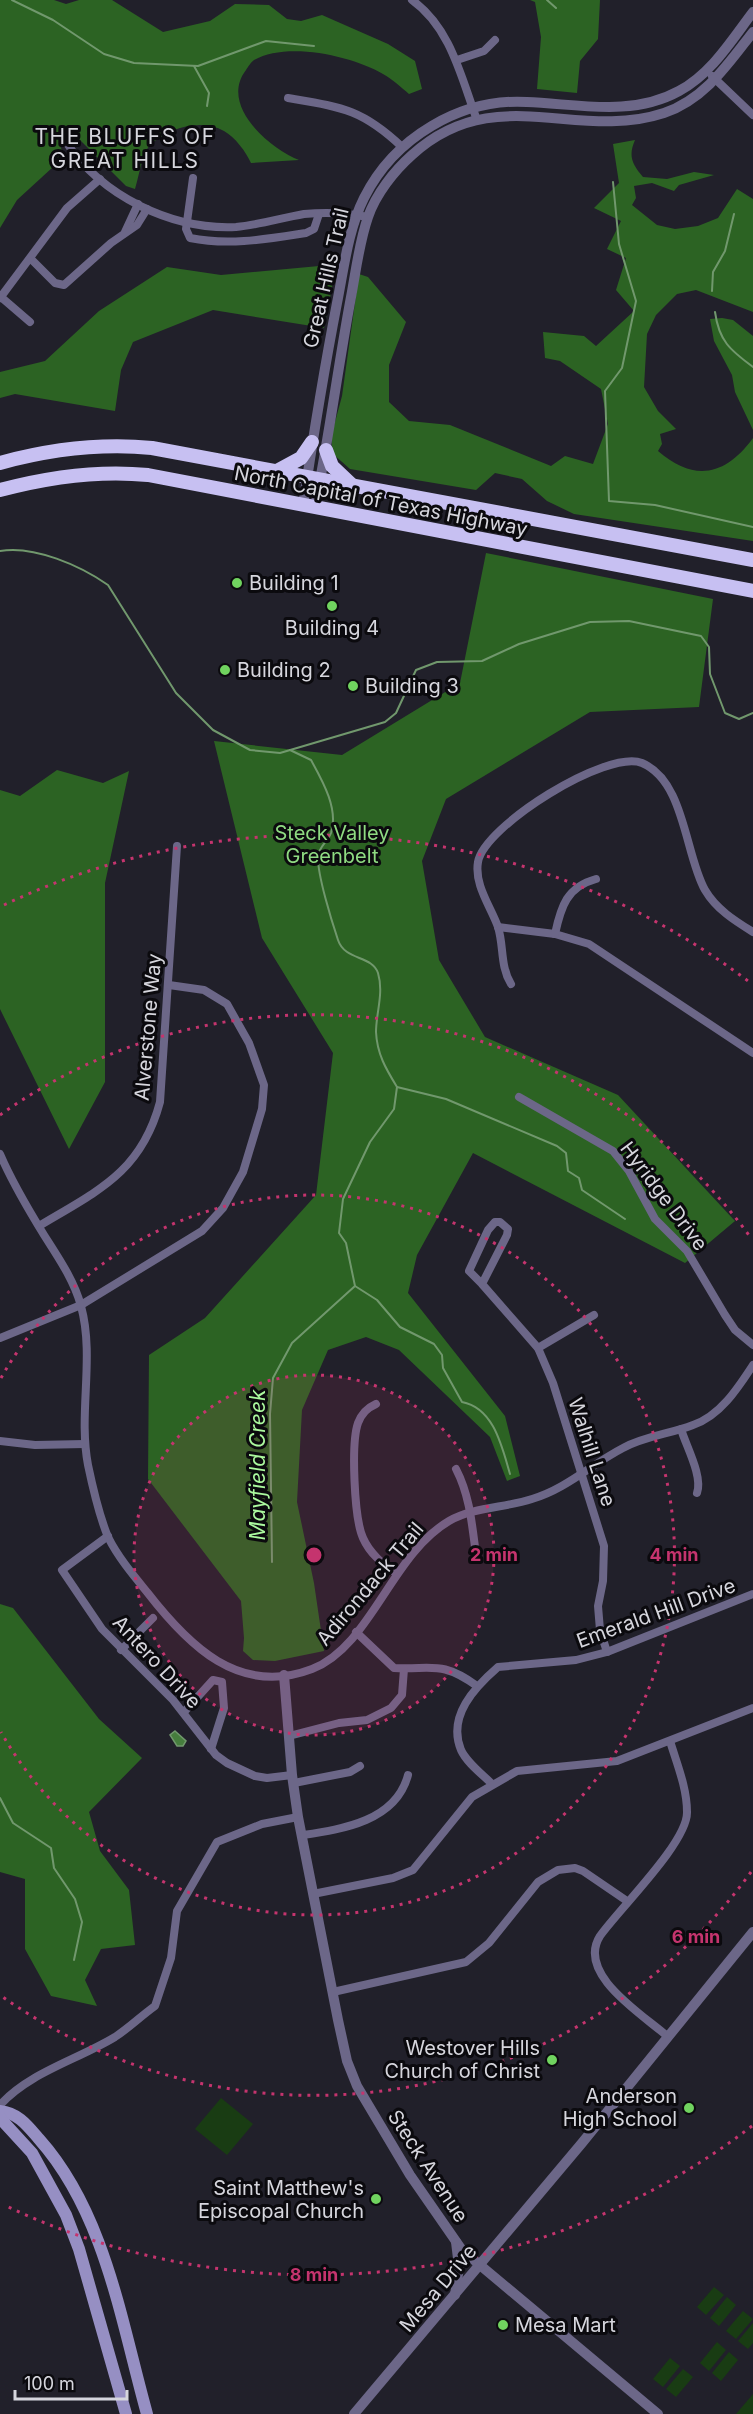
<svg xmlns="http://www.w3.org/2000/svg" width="753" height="2414" font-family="Inter,sans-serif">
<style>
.green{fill:#193c13}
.forest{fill:#2c6323}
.water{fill:#467e3d;stroke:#71986d;stroke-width:1.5}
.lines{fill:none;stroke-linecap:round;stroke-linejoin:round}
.stream{stroke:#71986d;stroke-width:2}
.minor{stroke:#6c6788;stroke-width:8}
.tertiary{stroke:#6c6788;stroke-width:10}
.secondary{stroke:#968fc3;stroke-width:12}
.trunk{stroke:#c7c0f2;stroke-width:14}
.ring{fill:none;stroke:#c5346e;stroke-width:3;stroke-dasharray:3 6}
.poi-dot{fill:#70d35f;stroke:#0b0a0e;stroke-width:2}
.labels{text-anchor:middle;stroke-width:6;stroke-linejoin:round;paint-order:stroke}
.street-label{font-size:20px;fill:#d6d6dd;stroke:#0b0a0e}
.poi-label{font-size:20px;fill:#d6d6dd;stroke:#0b0a0e;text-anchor:start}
.park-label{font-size:20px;fill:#8fdb82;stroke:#0b0a0e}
.neighbourhood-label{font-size:21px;letter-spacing:1.5px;fill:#d6d6dd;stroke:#0b0a0e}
.water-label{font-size:21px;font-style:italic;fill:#abf99e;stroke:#0b0a0e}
.centre{fill:#c5346e;stroke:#0b0a0e;stroke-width:3}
.ring-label{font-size:18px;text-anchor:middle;font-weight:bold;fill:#c5346e;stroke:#0b0a0e;stroke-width:6;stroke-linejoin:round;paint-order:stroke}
</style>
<rect width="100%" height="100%" fill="#21202a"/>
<g class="green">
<path d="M221,2098L253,2124L227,2155L195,2129Z"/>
<path d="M714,2287L724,2295L706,2315L697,2307Z"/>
<path d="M727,2297L736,2305L719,2326L710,2318Z"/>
<path d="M743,2311L753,2319L736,2339L726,2331Z"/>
<path d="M753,2323V2343L748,2349L738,2341Z"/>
<path d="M717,2342L726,2350L709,2371L700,2363Z"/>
<path d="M729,2352L738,2360L721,2381L712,2373Z"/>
<path d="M670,2358L680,2366L663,2387L653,2379Z"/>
<path d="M683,2369L693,2377L676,2397L666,2389Z"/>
<path d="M753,2394V2414H736Z"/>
</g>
<g class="forest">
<path d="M0,0H54L66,4L79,0H112L163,32L210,21L235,4L269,5L287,19L301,21L322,15L388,44L415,61L422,89L409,94C401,87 392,79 383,74C353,56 287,41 254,60C251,62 248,67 246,70C219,105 269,148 299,160L251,163C246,152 235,137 224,131C201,118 168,128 150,145C142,154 139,177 135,189L126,186L73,133L59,144L65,156L17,200L0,228Z"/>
<path d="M530,0H600L598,39L580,61L577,93L537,89L541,37L535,2Z"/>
<path d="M635,140C628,156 632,164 643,177L667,179L694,172L714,175L679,185L674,191L652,183L634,186L636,198L632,205L657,225L675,229L698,226L718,218L737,189L753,199V312L696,290L677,294L656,315L647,334L644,387L658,411L676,429L660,434L662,444L658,451C695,483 726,475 753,438V541L574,514L547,501L522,479L495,473L476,490L350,469L333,454L331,437L342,396L359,274L368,277L406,322L389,365V402L409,421L450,425L551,466L565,456L593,464L608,424L601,389L560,361L545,358L543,332L584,336L596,346L634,311L616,290L626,258L607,249L621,221L594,208L619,183L613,144Z"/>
<path d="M330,265L336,267L324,328L213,310L133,342L121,370L115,411L15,394L0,398V372L45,361L99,311L167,267L221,275Z"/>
<path d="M722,318L733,320L753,336V430L735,392L732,375L714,341L710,319Z"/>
<path d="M486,553L713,599L699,707L590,712L446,799L422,861L439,960L485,1037L618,1095L735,1221L685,1263L473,1153L417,1255L408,1293L505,1416L520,1476L507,1481L490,1437L399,1350L366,1337L328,1350L302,1410L297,1502L314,1583L324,1651L275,1661L253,1660L243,1651L244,1638L241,1601L148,1479L149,1355L205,1318L316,1195L333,1053L262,938L214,741L342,755L460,683Z"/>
<path d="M57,770L103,783L129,771L105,883V1082L69,1149L0,1009V790L20,796Z"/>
<path d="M0,1604L13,1608L99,1719L142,1758L89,1812L100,1851L129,1890L135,1945L101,1949L85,1980L97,2006L51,1996L25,1949V1879L0,1872Z"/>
</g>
<path class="water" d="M175,1731L186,1741L183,1746H177L170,1735Z"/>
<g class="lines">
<g class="stream">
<path d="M12,0L53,20L104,54L134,63L198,66L266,41L314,46"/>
<path d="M547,0L556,8"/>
<path d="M194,66L209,93L207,106"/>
<path d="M613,182L619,244L636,301L622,368L605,391L609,501L655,505L753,527"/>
<path d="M712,291L713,272L725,251L734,214"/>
<path d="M715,312C719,341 730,350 753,367"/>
<path d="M0,551C34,545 81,566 108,585L176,693L213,730L250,750L280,753L385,722L396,713L416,670L437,662L482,661L519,644L590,622L629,621L701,636L709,647L710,674L725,713L739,719L753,713"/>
<path d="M397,1087L446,1099L557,1146L566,1153L568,1171L579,1178L582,1190L625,1219"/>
<path d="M355,1286L377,1300L400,1327L434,1344L442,1355L443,1368L462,1402C494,1408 502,1447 510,1474"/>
<path d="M272,1562L270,1414L273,1378L292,1343L355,1286L346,1243L339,1233L343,1199L370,1142L394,1109L397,1087C386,1069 377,1054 376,1032C376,1013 384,993 378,973C372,955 345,961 338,940C332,922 317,874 318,856C319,847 328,841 331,833C339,809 322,780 311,760L290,750"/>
<path d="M0,1798L13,1823L51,1848L54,1868L75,1899L82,1922L74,1960"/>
</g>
<g class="minor">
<path d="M412,0C451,28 461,77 477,120"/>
<path d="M457,60L484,51L495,40"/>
<path d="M712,76L753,115"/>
<path d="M288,98C341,107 362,109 402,147"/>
<path d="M66,142C102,196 171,230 236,227C259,225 281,218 304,214C325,212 348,213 368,217"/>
<path d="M193,178L186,229L190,238C229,246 267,239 306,233L314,229L319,214"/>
<path d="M125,232L138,204"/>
<path d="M31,259L55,283L64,285L111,243L137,225L147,209"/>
<path d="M1,297L30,322"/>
<path d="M0,298L67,208L100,179"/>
<path d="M498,927L555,934L589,944L753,1053"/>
<path d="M555,934C561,906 567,887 596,879"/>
<path d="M511,984C500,966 504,946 498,927C491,907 474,885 478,862C484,826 607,749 642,763C685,781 685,855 705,890C716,909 735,921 753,932"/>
<path d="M519,1097L613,1151L629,1171L655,1219L687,1251L725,1315L735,1330L753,1345"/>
<path d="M0,1154C12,1182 28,1209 44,1235C58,1257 74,1280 81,1306C95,1357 78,1413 88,1465C93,1489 99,1515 108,1537C118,1557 133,1575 147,1592C188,1645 239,1697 312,1669C371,1646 391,1555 449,1521C474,1507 504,1508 532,1499C566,1489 592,1464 623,1448C645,1436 670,1434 693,1425C720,1416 738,1388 753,1365"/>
<path d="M39,1226C97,1191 141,1173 160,1102L177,846"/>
<path d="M482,1284L469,1271L488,1230L495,1222H500L508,1229L507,1235L482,1284L538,1348L553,1383L604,1546L603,1581L598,1606L600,1630L607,1652"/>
<path d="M0,1338L81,1305L202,1231L223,1208L243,1172L262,1109L264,1085L249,1043L227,1004L204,990L169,985"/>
<path d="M538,1348L594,1315"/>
<path d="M376,1404C367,1408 362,1413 358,1423C351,1443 354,1518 363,1538C370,1554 383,1564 397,1574"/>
<path d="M681,1429C686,1446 703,1476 697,1493"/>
<path d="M0,1441L35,1445L85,1444"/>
<path d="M456,1469C470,1496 472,1525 476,1555"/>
<path d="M108,1536L62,1570L102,1629L173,1700L216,1755L227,1763L255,1776L267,1778L292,1775"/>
<path d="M356,1632L394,1668C432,1670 441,1660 477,1686"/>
<path d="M121,1650L153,1618"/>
<path d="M184,1712L213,1680L222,1682L224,1708L211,1749"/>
<path d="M289,1736L339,1723L367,1720L391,1708L402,1695L404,1669"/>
<path d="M294,1783L350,1772L360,1766"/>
<path d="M492,1784C482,1774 467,1763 461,1750C447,1716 475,1687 498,1667L576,1660L607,1652L753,1594"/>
<path d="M303,1835C343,1829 396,1821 408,1775"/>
<path d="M313,1894L393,1878L413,1870L472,1797L517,1771L617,1761L753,1708"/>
<path d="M333,1992L466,1962L489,1943L538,1882L558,1870L575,1868L583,1871L627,1901"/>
<path d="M667,2036C642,2014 576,1974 600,1936C619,1909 688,1842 687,1812C687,1788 677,1764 670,1741"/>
<path d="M0,2105C30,2072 77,2060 115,2037C129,2028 141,2016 155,2006L171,1958L177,1911L217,1842L262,1824L298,1817"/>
</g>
<g class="tertiary">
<path d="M303,505C313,438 324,370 337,303C344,268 348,230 364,198C394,138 460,98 527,102C578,104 632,117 679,91C711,74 731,41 753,12"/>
<path d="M315,507C329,437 338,367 351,297C356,271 359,243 368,217C376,194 394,171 412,155C494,80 576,142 664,113C705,99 728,64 753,32"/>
<path d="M284,1675L292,1775L298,1817L338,2020L347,2061L357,2086L410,2175L462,2250L658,2414"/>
<path d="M455,2295L459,2267L456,2242"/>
<path d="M354,2414L582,2143L753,1932"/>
</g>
<g class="secondary">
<path d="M0,2111C18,2113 27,2125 39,2139C105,2213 121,2321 147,2414"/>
<path d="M0,2118L32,2153L66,2215L79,2249L126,2414"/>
</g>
<g class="trunk">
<path d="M326,450L332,466L351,484"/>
<path d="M0,463C51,449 99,443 152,448L753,560"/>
<path d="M277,471L301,458L312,442"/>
<path d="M0,490C49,477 98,470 148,475L753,591"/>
</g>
</g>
<circle cx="314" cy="1555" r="180" fill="#c5346e" fill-opacity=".12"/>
<g class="ring">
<circle cx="314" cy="1555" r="180"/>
<path d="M1 1378A360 360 0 1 1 1 1732"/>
<path d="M751 1872A540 540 0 0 1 0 1995M0 1115A540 540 0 0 1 751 1238"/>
<path d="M752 2126A720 720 0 0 1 4 2205M4 905A720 720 0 0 1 752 984"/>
</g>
<g class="poi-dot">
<circle cx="237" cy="583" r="6"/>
<circle cx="332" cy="606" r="6"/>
<circle cx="225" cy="670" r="6"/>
<circle cx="353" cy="686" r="6"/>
<circle cx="552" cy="2060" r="6"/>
<circle cx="689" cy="2108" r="6"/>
<circle cx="376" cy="2199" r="6"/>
<circle cx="503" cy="2325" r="6"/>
</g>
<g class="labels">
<g class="street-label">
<text transform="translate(326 278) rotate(-77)" y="7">Great Hills Trail</text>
<text transform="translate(381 501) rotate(11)" y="7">North Capital of Texas Highway</text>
<text transform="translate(148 1027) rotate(-85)" y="7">Alverstone Way</text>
<text transform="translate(664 1196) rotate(53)" y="7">Hyridge Drive</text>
<text transform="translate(592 1452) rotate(72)" y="7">Walhill Lane</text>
<text transform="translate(370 1584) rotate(-50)" y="7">Adirondack Trail</text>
<text transform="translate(656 1613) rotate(-20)" y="7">Emerald Hill Drive</text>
<text transform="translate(157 1662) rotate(47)" y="7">Antero Drive</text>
<text transform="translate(428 2166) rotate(57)" y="7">Steck Avenue</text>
<text transform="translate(438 2288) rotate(-50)" y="7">Mesa Drive</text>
</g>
<g class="poi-label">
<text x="249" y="590">Building 1</text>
<text x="332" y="635" text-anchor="middle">Building 4</text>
<text x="237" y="677">Building 2</text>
<text x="365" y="693">Building 3</text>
<text x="540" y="2055" text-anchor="end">Westover Hills<tspan x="540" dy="23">Church of Christ</tspan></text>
<text x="677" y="2103" text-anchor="end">Anderson<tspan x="677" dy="23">High School</tspan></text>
<text x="364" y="2195" text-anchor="end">Saint Matthew's<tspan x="364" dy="23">Episcopal Church</tspan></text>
<text x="515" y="2332">Mesa Mart</text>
</g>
<g class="park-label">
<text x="332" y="840">Steck Valley<tspan x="332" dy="23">Greenbelt</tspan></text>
</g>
<g class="neighbourhood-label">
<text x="125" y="144">THE BLUFFS OF<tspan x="125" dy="24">GREAT HILLS</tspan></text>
</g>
<g class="water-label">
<text transform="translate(258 1465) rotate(-90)" y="7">Mayfield Creek</text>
</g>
</g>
<circle cx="314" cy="1555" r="9" class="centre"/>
<g class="ring-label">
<text x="494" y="1561">2 min</text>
<text x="674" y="1561">4 min</text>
<text x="696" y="1943">6 min</text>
<text x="314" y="2281">8 min</text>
</g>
<path d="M15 2390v9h112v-9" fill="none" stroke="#d6d6dd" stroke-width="3"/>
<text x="24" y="2390" font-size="18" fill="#d6d6dd" stroke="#0b0a0e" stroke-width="4.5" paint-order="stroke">100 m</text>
</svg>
